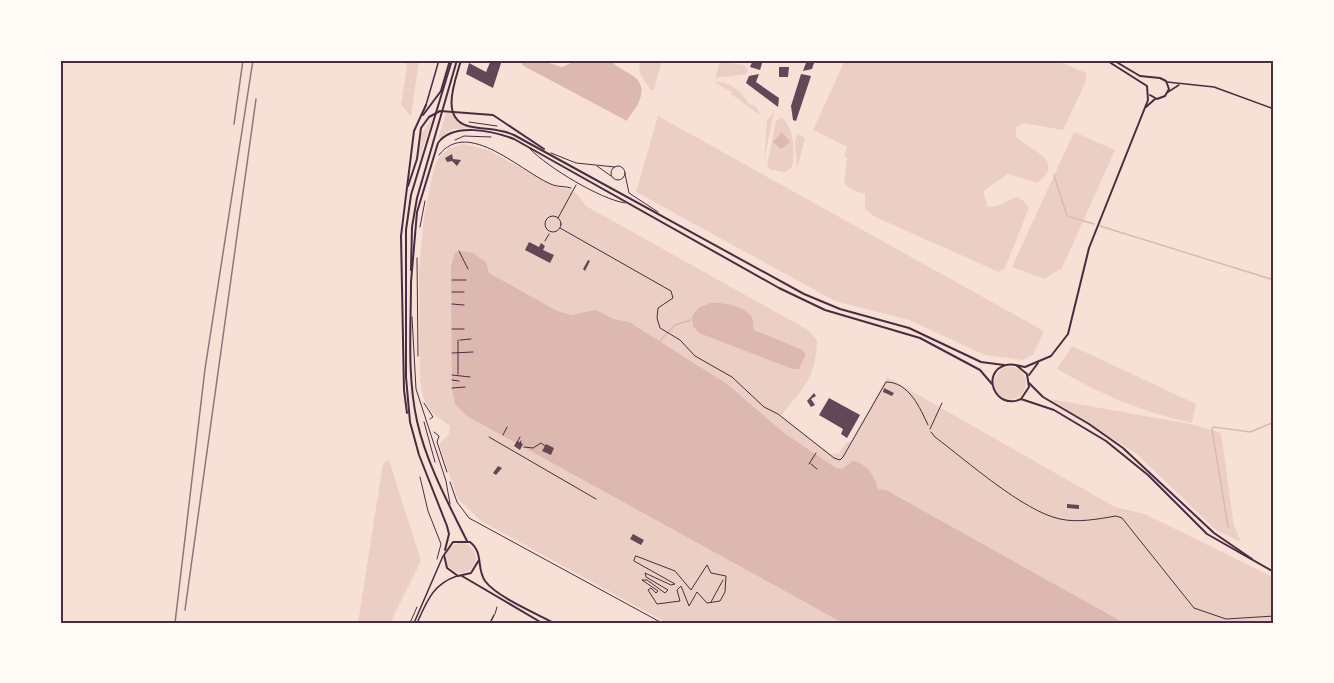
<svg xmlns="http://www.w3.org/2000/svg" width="1334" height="683" font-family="'Asap Condensed',sans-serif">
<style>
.green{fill:#ebcfc5}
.water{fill:#dcb8b0}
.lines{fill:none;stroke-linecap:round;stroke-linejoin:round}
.stream{stroke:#dcb8b0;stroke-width:1.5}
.building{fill:#644757}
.path{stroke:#4a2c40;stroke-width:1}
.service{stroke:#4a2c40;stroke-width:1}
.pedestrian{stroke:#4a2c40;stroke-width:1}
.minor{stroke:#4a2c40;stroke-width:1.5}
.tertiary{stroke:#4a2c40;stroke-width:1.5}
.secondary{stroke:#4a2c40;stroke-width:2}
.primary{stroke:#4a2c40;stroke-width:2}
.trunk{stroke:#4a2c40;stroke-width:2}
.rail{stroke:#8f747c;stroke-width:1.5}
.neatline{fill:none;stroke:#4a2c40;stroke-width:2}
</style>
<rect width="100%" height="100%" fill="#f7e1d7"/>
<g class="green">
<path d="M405,60H419L411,116L401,105L407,67Z"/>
<path d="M640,60H662L654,90H651C644,80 637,73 640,60Z"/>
<path d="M845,60H1055L1086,73V81L1063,130L1023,123L1016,127V136C1028,150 1068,160 1037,183L1008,174L983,191L988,207L996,206L1017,197L1024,201L1029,208L1005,268L999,272L873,216L865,209V194L850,189L844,183L847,158L844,156L847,147L813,130Z"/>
<path d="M720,62L744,65L748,69L746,74L715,78Z"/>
<path d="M714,82C728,81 743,91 748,103L756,107L761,116L731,94L732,92Z"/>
<path d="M774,111L764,161L767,121Z"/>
<path d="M446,113H452L462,125L474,128L453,129L438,139Z"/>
<path d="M658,116L1044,331L1033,355L1023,360L985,355L909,320L835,301L636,192Z"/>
<path d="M433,117L419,160L422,133Z"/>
<path d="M781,117C794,127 795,151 792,167L785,172L771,170L767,166L776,121Z"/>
<path d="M1074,132L1115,150L1062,268L1044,279L1012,267Z"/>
<path d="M798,134L805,138L797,170L795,141Z"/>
<path d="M463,144L488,150L553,186L569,189L577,194L586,206L808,330L817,340C816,379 803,387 781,416L831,454L839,453L846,443L851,441L887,377L1115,507L1145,514L1274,578V623H667L481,521L458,499L439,444L449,434L450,426L432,413L424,400L420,380L419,269L424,218L434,168L439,157L450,148Z"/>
<path d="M1072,346L1196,404L1192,423C1144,413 1100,394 1057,369Z"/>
<circle cx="1010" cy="383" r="16"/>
<path d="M1050,399L1195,425L1221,433L1234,526L1241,542L1216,530L1137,454Z"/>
<path d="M389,460L421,561L390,623H358L383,463Z"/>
<circle cx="461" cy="558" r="15"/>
</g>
<g class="water">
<path d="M522,60H539L562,67L578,60H611C619,74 653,74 638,104C635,110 630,114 627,121L522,65Z"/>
<path d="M782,132L790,142L781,149L773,142Z"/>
<path d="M461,251L473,253L486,262L489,273L557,311L571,315L596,310L613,319L629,322L727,384L784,433L836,468L842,469L853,461C867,463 875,477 878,489L886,490L1124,623H843L467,416L455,404L452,388L451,266L455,253Z"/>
<path d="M710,303C721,302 743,306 751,316C754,320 753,326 754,330L800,349L806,354L799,369H793L699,333L693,326L692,316L698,308Z"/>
</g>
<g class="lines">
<g class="stream">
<path d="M1054,175L1067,216L1094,224"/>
<path d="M1100,226L1274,280"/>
<path d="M659,342L675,325L691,320"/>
<path d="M1228,527L1212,429L1214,427L1250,432L1274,422"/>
</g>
</g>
<g class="building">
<path d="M491,60H502L493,88L466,74L469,63L486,72Z"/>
<path d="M753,60H763L760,70L750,67Z"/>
<path d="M807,60H815L812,69L803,71Z"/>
<path d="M779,67H789L788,77H779Z"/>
<path d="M759,74L756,82L779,98L778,107L746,83L749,76Z"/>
<path d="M801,74L811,76L796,121L793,120L791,106Z"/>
<path d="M452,154L453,159L461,160L457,166L452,161L447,162L445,158Z"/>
<path d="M529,242L539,247L541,243L545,246L543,250L554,255L550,263L525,250Z"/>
<path d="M588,260L590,261L585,271L583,269Z"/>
<path d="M884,388L894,393L892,396L883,392Z"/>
<path d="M814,393L816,396L811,399L815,405L811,407L807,401Z"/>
<path d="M829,398L860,415L847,438L841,434L843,429L819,415Z"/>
<path d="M517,441L523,444L520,450L514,446Z"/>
<path d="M546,444L554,448L551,455L542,451Z"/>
<path d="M498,466L502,468L496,475L493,473Z"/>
<path d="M1067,504L1079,505V509L1067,508Z"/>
<path d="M633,534L644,540L641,545L630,539Z"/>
</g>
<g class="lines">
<g class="path">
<path d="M469,122L497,126"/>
<path d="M455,140L464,136L491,137"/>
<path d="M439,155C468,117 522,173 553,185C559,187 565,186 571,188"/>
<path d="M420,227L425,201"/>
<path d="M560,228L671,291L673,298L658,308L657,318L660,328L680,340L695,356L732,377L764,407L778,414L834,458L840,460L843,457L886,382C909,382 920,408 928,425"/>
<path d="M459,251L468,269"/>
<path d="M417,258L418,356"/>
<path d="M452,280H466"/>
<path d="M452,292H464"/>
<path d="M452,304L464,305"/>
<path d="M452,329H464"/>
<path d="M458,340V374"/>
<path d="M460,340L471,339"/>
<path d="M452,353L473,352"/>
<path d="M452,375L470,377"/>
<path d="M452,380L459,381"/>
<path d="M452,388L465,387"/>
<path d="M424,403L433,417L430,419"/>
<path d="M424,422L435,462"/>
<path d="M434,432L439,436L437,442L447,472"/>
<path d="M931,432L935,437C967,461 1023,511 1060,519C1078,523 1098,519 1116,516L1122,518L1194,608L1226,619L1274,616"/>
<path d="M503,435L507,427"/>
<path d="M517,443L520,437"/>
<path d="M520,444L521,441"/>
<path d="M524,447L533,448L541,443L545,446"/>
<path d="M809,464L816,453"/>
<path d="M811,464L817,469"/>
<path d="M420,477L428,511L441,544L437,559"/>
<path d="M450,482L457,502L469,518L662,623"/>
<path d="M636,556L675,571L691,590L707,565L711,573L726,576L725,592L720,601L707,603L697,592L689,606L681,586L677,590L680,601L657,604L648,590L651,588L656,593L658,591L642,580H647L665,593L668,590L646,577L645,573L671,585L675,584L634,561Z"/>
<path d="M711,602L723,580"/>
<path d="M410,623L417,607"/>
</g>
<g class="service">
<path d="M530,149C549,168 600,199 625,203"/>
<path d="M551,153L576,163L615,167"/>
<path d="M597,166L611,176"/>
<circle cx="618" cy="173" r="7"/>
<path d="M625,174L629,193L658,212"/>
<path d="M412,317L416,389L446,481L450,504"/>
<path d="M495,614L497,607"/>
</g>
<g class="pedestrian">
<circle cx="553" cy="224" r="8"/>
<path d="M558,218L576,185"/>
<path d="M545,241L549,234"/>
<path d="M930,429L942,403"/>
<path d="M489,437L596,499"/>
</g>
<g class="minor">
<path d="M426,105L439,60"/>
<path d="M490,623L494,615"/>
</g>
<g class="tertiary">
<path d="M1167,82L1214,87L1274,109"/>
<path d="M1168,92L1179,85"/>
<path d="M414,623L443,556"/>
<path d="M417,623C427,601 433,584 457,576"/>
</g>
<g class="secondary">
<path d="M1113,60L1140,76L1160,78L1166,81L1169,89L1165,96L1157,99L1150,95"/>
<path d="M1146,107L1155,99"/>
<path d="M1016,365L1027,374L1029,387L1021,399C995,411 980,372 1006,365C1012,363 1018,366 1025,367L1051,356L1068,334L1089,248L1148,100L1147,86L1106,60"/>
<path d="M1029,375L1038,363"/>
<path d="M1029,383L1043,397L1089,424L1123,448L1214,533L1252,559"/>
<path d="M1021,399L1054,410L1106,441L1148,475L1207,534L1274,572"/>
</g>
<g class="primary">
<path d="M479,560L471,573L458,576L447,568L444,555L453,542H470C484,553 476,568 485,581C497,597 535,613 554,623"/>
<path d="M462,576L542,623"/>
</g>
<g class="trunk">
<path d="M461,60C456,79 439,118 468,126C484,130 499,128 514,135L804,294L840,309L909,328L981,362L1004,365"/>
<path d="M423,115L441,91L450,60"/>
<path d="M408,186L417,159L421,128L429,117L440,111L493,115L544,149"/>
<path d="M411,270L412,227L417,198L457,60"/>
<path d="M411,282L417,212L438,143C453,122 493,131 514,139L779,288L825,310L920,338L980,370L992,384"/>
<path d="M411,282C411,327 407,376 417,421C426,462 448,503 467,541"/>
<path d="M407,413L404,390L401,236L414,131L426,105"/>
<path d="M445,550L449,534L447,526L419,455L410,422L406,377V230L411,195L452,60"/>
</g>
<g class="rail">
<path d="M234,124L243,60"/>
<path d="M185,610L256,99"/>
<path d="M175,623L205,369L253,60"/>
</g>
</g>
<rect width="1334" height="683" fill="none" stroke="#fffaf5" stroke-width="123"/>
<rect x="62" y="62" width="1210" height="560" class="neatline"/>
</svg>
